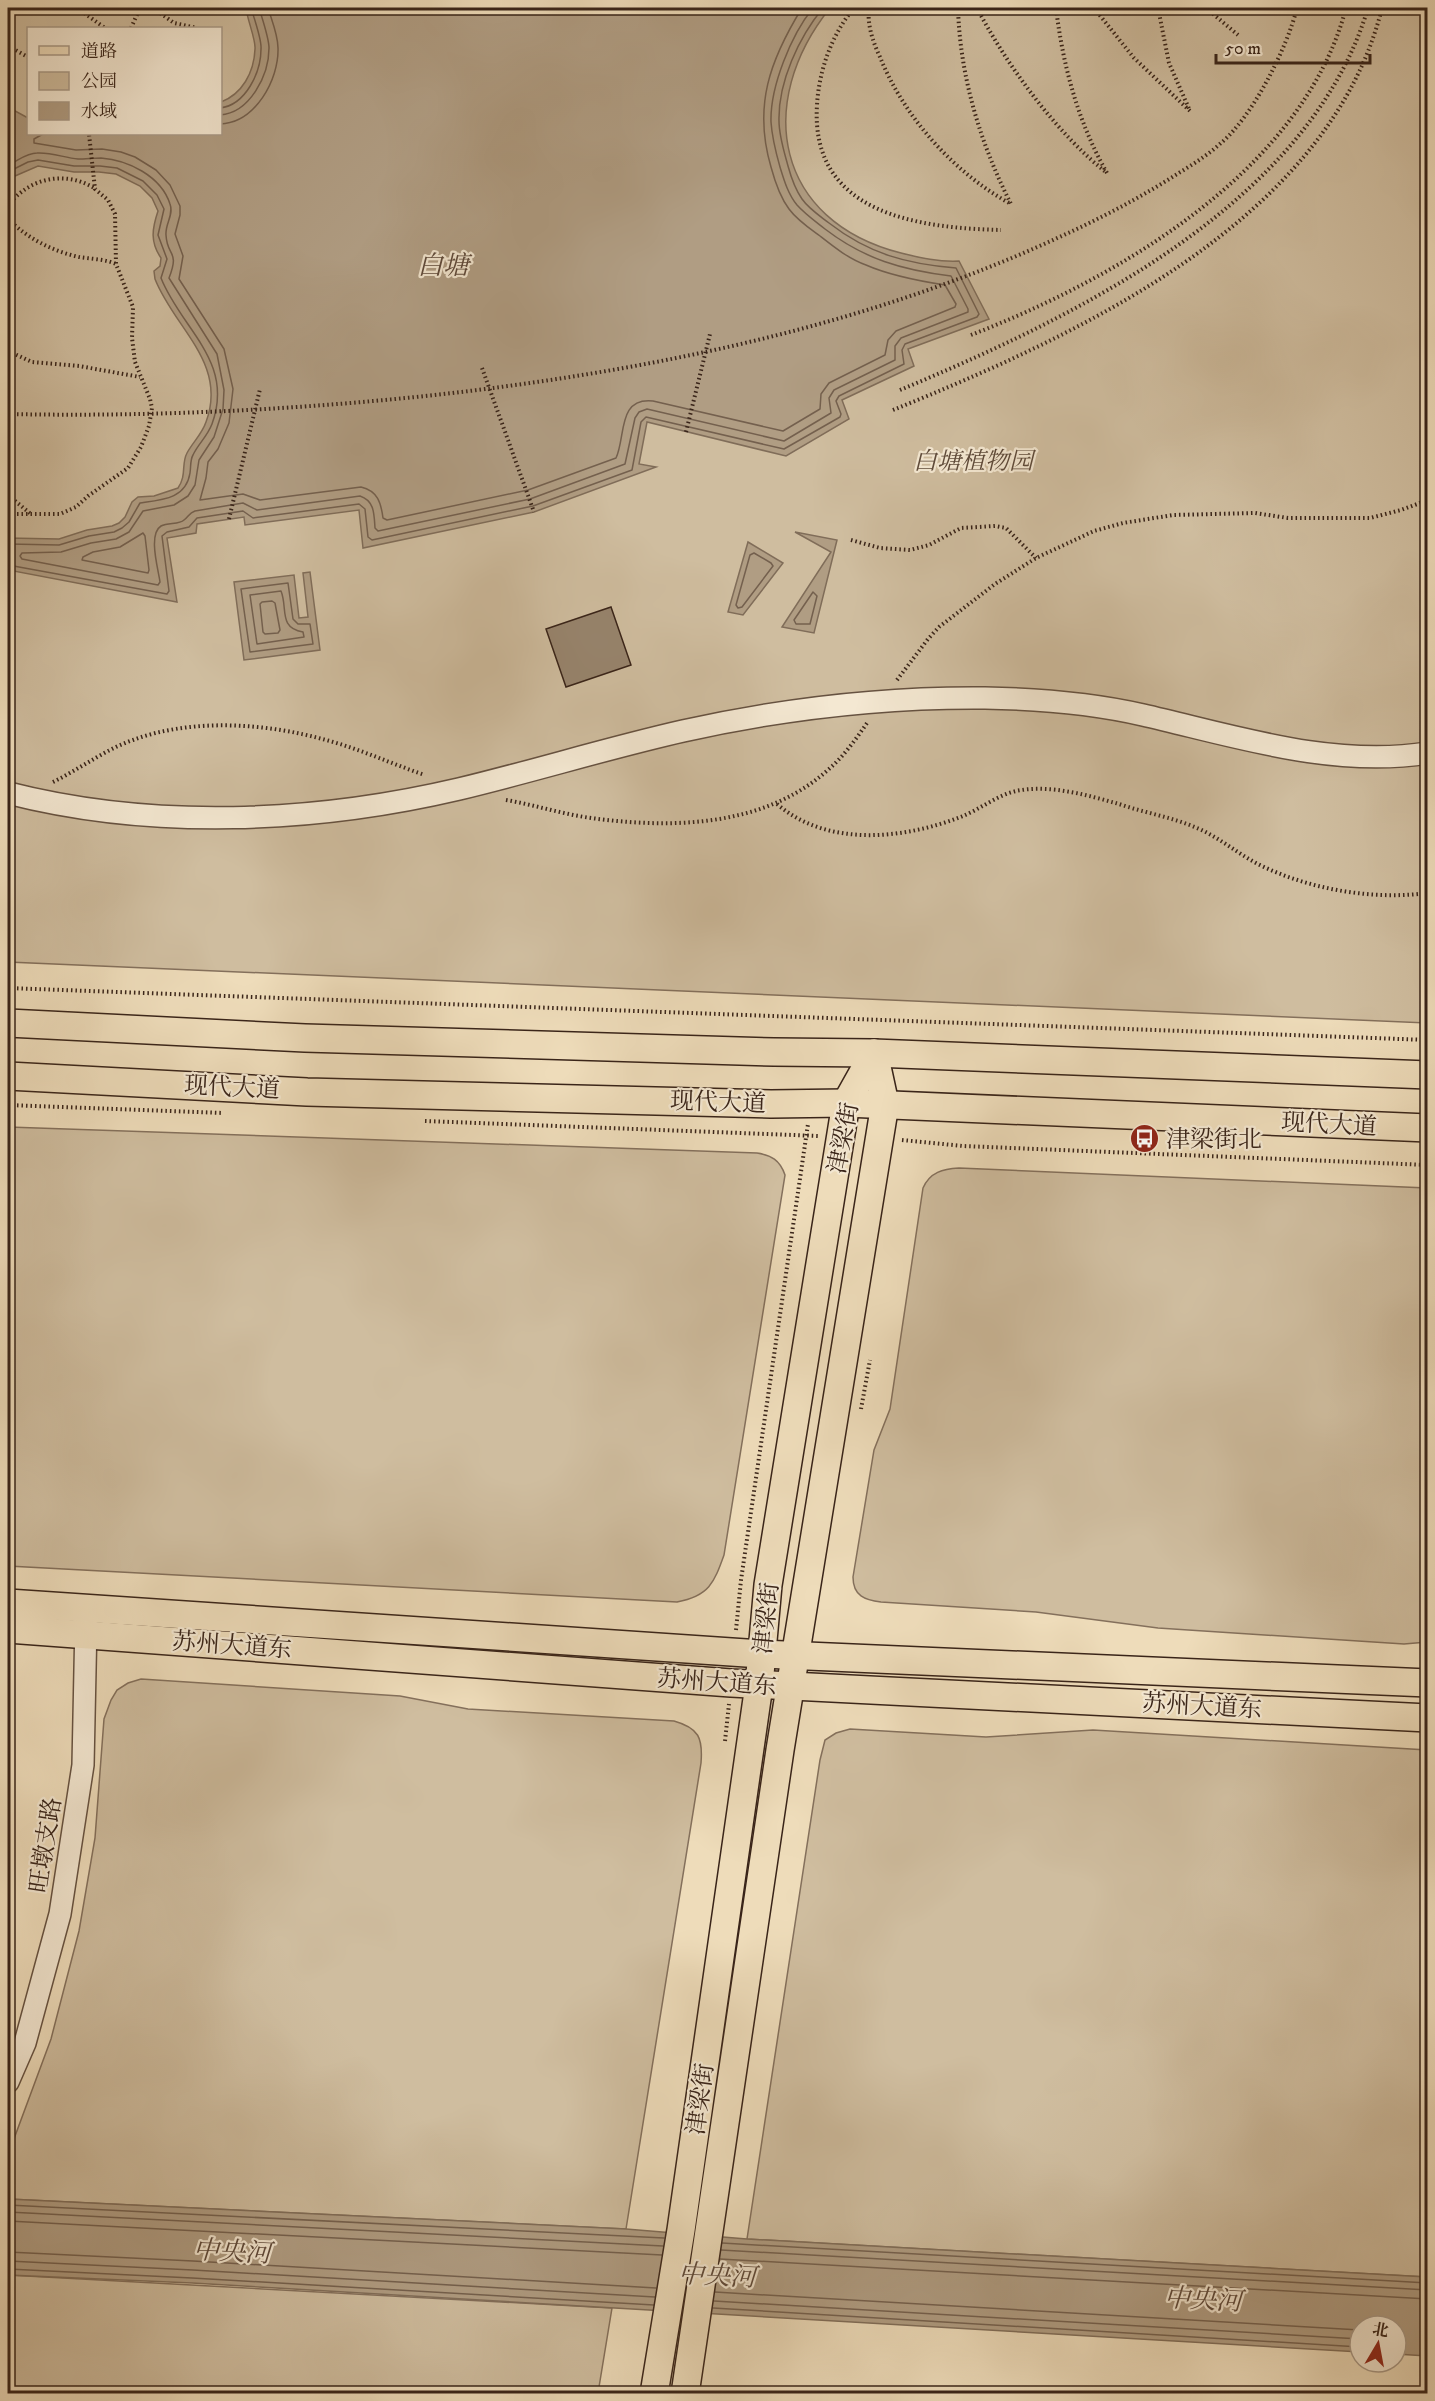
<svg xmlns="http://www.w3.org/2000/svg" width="1435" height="2401" font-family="'IM FELL DW Pica','Noto Serif SC',serif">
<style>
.green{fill:#cfbd9f;stroke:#84705c;stroke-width:1.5;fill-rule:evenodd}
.water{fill:#b09d83;stroke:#806d59;stroke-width:1.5}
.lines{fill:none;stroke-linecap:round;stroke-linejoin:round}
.shore{stroke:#74604e;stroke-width:1.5}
.building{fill:#97846d;stroke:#392419;stroke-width:1.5}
.minor-casing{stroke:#665241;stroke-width:24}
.major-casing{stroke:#392419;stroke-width:30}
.path{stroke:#392419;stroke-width:4;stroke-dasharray:1.5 3;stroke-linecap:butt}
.minor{stroke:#f4e8d2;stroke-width:21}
.major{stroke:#eedcba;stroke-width:27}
.labels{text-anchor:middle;stroke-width:4.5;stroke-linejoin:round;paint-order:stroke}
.park-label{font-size:24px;font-style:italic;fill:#5e4a3a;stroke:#f4e8d2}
.street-label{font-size:24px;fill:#392419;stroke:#f4e8d2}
.poi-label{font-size:24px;fill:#392419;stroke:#f4e8d2;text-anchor:start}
.water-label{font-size:26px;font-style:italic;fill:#5d4839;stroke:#f4e8d2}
</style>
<rect width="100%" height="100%" fill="#eedcba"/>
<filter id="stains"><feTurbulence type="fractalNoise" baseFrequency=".00333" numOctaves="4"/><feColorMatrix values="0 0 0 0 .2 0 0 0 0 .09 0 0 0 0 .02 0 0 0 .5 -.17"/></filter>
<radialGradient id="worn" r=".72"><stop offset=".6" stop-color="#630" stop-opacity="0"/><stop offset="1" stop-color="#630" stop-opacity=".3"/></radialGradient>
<g class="green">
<path d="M8,8H1427V1023L8,962ZM28,28H220V134H28Z"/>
<path d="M8,1127L757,1153C771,1155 780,1160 785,1175L724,1555C714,1583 709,1596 677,1602L8,1566Z"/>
<path d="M959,1168L1427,1188V1642L1404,1644L1158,1628L1036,1612L881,1602C865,1600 853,1596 853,1577L874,1450L890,1409L923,1188C930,1172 943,1169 959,1168Z"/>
<path d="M141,1679L400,1696L468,1709L674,1721C699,1728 703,1738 701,1763L626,2229L8,2199V2155L51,2039L79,1931L95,1838L104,1719L111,1700L117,1690L128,1683Z"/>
<path d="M850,1729L986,1737L1093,1730L1427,1750V2277L747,2239L820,1760L825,1740L836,1733Z"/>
<path d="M8,2275L612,2308L598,2393H8Z"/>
</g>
<g class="water">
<path d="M246,8H830C754,103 775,221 901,253C921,258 939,262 959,261L989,319L908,349L914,366L842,400L849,419L786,456L647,422L639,464L656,467L534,512L363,548L359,510L245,525L244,517L197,524L196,533L167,538L177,602L8,570V538L59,539L87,530L112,526L119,523L125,517L132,502L138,497L154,496L178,488C187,475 181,464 187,453C193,442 202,434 206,422C228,363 174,328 155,279L154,271L160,266L161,258C150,242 152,229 158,211L152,198L140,186L116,174L99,172H74L38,166L8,179V107L28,118V134H220L221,102C242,94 254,73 255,49C256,40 247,19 246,8Z"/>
<path d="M795,532L837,540L814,633L782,627L831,552Z"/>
<path d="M748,542L783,563L743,615L728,612Z"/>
<path d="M310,572L320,650L244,660L234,582L294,575L299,618L308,617L303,573Z"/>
<path d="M8,2199L626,2229L747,2239L1427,2277V2356L1396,2354V2326H1360V2352L192,2283L8,2275Z"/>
</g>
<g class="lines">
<g class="shore">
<path d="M220,108C246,105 261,72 261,49C262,40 254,18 251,8"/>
<path d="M220,115C250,113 269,75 269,48C269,38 262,18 259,8"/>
<path d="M220,124C255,123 279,80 278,48C278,35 272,21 268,8"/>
<path d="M43,134L34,139V143L76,150L102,149L121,152L135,157L156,170L170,185L180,206V215L175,234L183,256L179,279L224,349L233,389L229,423L218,449L208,462L206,478L200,500L243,494L260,500L361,487C378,491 381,503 383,518L387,520L528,490L616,458C626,437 617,397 653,401L783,431L820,409L821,394L829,383L885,355L888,340L896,331L955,307L956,304L945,285C919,281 891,276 866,265C849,259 834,247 820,236C809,228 797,220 789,209C780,197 775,182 771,167C753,106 770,60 802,8"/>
<path d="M8,165C18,161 26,153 37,153C51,152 65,158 78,159C86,159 93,158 101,158C128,160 161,176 170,204C174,215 165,224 166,235C167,257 180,250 169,278L217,354L224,390L223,409L214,437L199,460L195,485L188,496L174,505L143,511L129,532L116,539L91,543L61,552L22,553L20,556L22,559L158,585L160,582C158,568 148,534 161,526C168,522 179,525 184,520C189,516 189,513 195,511L243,503L257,510L360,496C375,501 374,515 375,528L378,531L530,499L625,464L635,418L639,412L647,409L784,441L831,413L829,398L834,390L895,360V346L901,338L968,312V309L951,276C902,270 864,259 825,229C815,221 805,214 797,205C788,194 784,180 780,167C776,153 772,137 771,122C770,87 791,35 813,8"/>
<path d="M8,172L28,162L38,160L74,166H100L117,168L143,181L157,195L164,209L158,235L167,259L161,278C181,329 235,361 212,424C207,437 198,444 193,455C190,460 191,467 190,473C186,499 162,500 140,503L129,522L122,528L114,532L89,536L59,545L8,544"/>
<path d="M143,533L145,536L149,570L148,573L82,560L83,557L93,552L120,547Z"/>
<path d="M754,553L771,563L773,566L742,607L738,608L736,605L750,555Z"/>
<path d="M8,565L167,594L169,591L162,536L167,532L189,527L197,518L243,511L253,518L359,504L365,509L368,537L372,540L533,506L632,470L641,422L646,417L784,449L840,417L841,414L836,401L839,396L904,364L902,350L905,344L977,317L979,314L956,268C907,264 869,254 829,223C820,216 809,209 802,199C795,189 791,177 788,166C784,151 779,136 779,121C778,82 799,37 823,8"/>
<path d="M288,583L293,619L298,624H310L313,644L250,652L241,589Z"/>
<path d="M281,591C288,608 278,628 303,632L304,637L257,644L250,595Z"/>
<path d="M813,592L817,596L810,624H796L794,620Z"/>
<path d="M272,601L275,603L280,630L278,633L265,634L263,632L260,604L262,602Z"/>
<path d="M8,2205L664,2238"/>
<path d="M8,2212L663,2246"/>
<path d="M8,2221L662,2255"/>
<path d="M722,2243L1428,2283"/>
<path d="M721,2250L1428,2290"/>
<path d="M8,2252L193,2261L656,2288"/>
<path d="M720,2259L1428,2299"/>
<path d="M8,2261L193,2270L655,2297"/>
<path d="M8,2269L192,2278L654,2305"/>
<path d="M715,2292L1360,2330"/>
<path d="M714,2301L1360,2339"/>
<path d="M713,2308L1360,2347"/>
</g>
</g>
<path class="building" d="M611,607L631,665L566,687L546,629Z"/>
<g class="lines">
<defs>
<g id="minor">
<path d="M8,793C153,830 314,823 459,789C534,771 608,748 683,731C782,709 883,697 985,698C1037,699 1091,703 1143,715C1235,736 1331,768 1428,753"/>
<path d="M8,2082L25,2043L60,1914L83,1765L86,1622"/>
</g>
<g id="major">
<path d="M8,1023L305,1038L774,1052L874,1053L1428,1075"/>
<path d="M8,1076L307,1092L771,1104L846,1103L1428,1128"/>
<path d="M8,1603L761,1654L1428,1683"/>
<path d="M8,1629L731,1683L1428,1718"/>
<path d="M654,2394L681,2230L759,1685L768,1585L846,1103L874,1053"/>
<path d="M685,2394L780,1750L885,1104L874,1053"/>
</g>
</defs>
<use href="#minor" class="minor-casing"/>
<use href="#major" class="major-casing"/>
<g class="path">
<path d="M77,8L105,28"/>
<path d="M153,8L174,23L197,28"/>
<path d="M854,8C832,34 819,70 817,105C810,214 918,228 1001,230"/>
<path d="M869,8C867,25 873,42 880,57C904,117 954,173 1011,204C980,143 960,76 958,8"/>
<path d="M977,8C1006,64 1057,134 1107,173C1078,122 1063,66 1056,8"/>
<path d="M1094,8L1134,58L1190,111L1169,63L1158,8"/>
<path d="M1206,8L1238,35"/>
<path d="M1425,8L1428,50"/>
<path d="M131,28L140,8"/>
<path d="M8,46L28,57"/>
<path d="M8,206C28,178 65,170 94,188"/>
<path d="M8,219C27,238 52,251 79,257C91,259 105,259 116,264"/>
<path d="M971,335C1118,278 1303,171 1346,8"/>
<path d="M8,351L32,362L79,366L140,377"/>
<path d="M482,368L534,512"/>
<path d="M900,390C1075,317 1309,205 1368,8"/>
<path d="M893,410C1078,335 1329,221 1382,8"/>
<path d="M8,414C150,417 293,410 435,395C640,372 845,331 1035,248C1083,227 1130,204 1174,176C1190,166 1207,156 1221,143C1253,116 1287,48 1297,8"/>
<path d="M686,432L710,334"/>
<path d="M8,495L32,515"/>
<path d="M8,514H60L76,507L88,496L128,468L141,447L149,426L152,408L150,399L135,362L132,338L133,307L116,264L115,214L108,200L95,189L89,134"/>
<path d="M229,519L260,389"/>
<path d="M851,540L880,548L910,550L929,545L961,528L995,526L1006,528L1036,558"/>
<path d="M897,680L928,639L939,627L995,584L1036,558L1094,531L1123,523L1173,515L1255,513L1288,518H1370L1401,510L1428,500"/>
<path d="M53,782C80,769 104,750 133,740C192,718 266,723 326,740C360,749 392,764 425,775"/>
<path d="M506,800C535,805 562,814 591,818C673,829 765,827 829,769C844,756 856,739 867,723"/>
<path d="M777,804C828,848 905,839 963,816C980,809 998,795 1016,791C1049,784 1087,795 1119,804C1145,813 1172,817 1197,828C1221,838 1240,856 1264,867C1314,890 1373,900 1428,893"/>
<path d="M8,988L1428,1040"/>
<path d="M8,1105L223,1113"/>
<path d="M425,1121L819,1136"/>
<path d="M902,1140L963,1146L1428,1165"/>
<path d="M861,1409L870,1360"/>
<path d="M736,1630L741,1580L808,1124"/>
<path d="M725,1741L729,1704"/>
</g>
<use href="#minor" class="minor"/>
<use href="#major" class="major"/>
</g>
<defs>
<symbol id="bus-disc" viewBox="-11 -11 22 22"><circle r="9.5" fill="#8f2418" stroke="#f4e8d2"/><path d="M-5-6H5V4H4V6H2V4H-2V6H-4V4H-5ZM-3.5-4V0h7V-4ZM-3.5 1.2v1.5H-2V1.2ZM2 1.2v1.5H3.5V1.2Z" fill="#fff"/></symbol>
</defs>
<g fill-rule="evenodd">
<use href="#bus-disc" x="1128" y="1122" width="33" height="33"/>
</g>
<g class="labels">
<g class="park-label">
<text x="973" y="469">白塘植物园</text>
</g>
<g class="street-label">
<text transform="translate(232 1087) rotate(3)" y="8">现代大道</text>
<text transform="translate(718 1102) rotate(2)" y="8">现代大道</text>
<text transform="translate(1329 1124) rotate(3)" y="8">现代大道</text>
<text transform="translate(843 1138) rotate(-79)" y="8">津梁街</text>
<text transform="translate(766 1618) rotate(-84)" y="8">津梁街</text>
<text transform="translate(232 1645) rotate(4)" y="8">苏州大道东</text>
<text transform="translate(717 1682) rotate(4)" y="8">苏州大道东</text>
<text transform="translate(1202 1706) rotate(3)" y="8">苏州大道东</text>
<text transform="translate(45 1845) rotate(-81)" y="8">旺墩支路</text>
<text transform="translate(700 2099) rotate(-82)" y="8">津梁街</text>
</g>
<g class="poi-label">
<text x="1166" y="1147">津梁街北</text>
</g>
<g class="water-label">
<text x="443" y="274">白塘</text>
<text transform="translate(232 2251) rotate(3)" y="9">中央河</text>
<text transform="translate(717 2275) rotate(3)" y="9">中央河</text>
<text transform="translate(1203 2299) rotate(3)" y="9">中央河</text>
</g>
</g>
<rect width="1435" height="2401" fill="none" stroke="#eedcba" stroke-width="30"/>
<rect x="9" y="9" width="1417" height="2383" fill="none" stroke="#392419" stroke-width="3"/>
<rect x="15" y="15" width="1405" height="2371" fill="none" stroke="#392419" stroke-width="1.5"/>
<rect x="27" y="27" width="195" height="108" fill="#f4e8d2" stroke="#a99a88" stroke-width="1.5"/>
<rect x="39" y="46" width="30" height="9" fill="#eedcba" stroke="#a99a88" stroke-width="1.5"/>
<text x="81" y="57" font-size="18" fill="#392419">道路</text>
<rect x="39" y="72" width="30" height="18" fill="#cfbd9f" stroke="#a99a88" stroke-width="1.5"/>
<text x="81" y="87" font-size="18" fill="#392419">公园</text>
<rect x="39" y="102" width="30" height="18" fill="#b09d83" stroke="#a99a88" stroke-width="1.5"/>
<text x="81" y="117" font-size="18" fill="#392419">水域</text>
<g transform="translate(1378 2344) rotate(10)"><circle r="28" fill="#f4e8d2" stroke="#a99a88" stroke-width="1.5"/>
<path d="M0-4.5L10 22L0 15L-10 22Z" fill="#8f2418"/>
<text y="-9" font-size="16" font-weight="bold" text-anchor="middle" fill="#392419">北</text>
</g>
<path d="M1216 54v9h154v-9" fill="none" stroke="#392419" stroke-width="3"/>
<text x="1225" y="54" font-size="18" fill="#392419" stroke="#f4e8d2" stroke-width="4.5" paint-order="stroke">50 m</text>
<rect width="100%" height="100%" filter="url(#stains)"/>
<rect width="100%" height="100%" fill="url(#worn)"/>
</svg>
